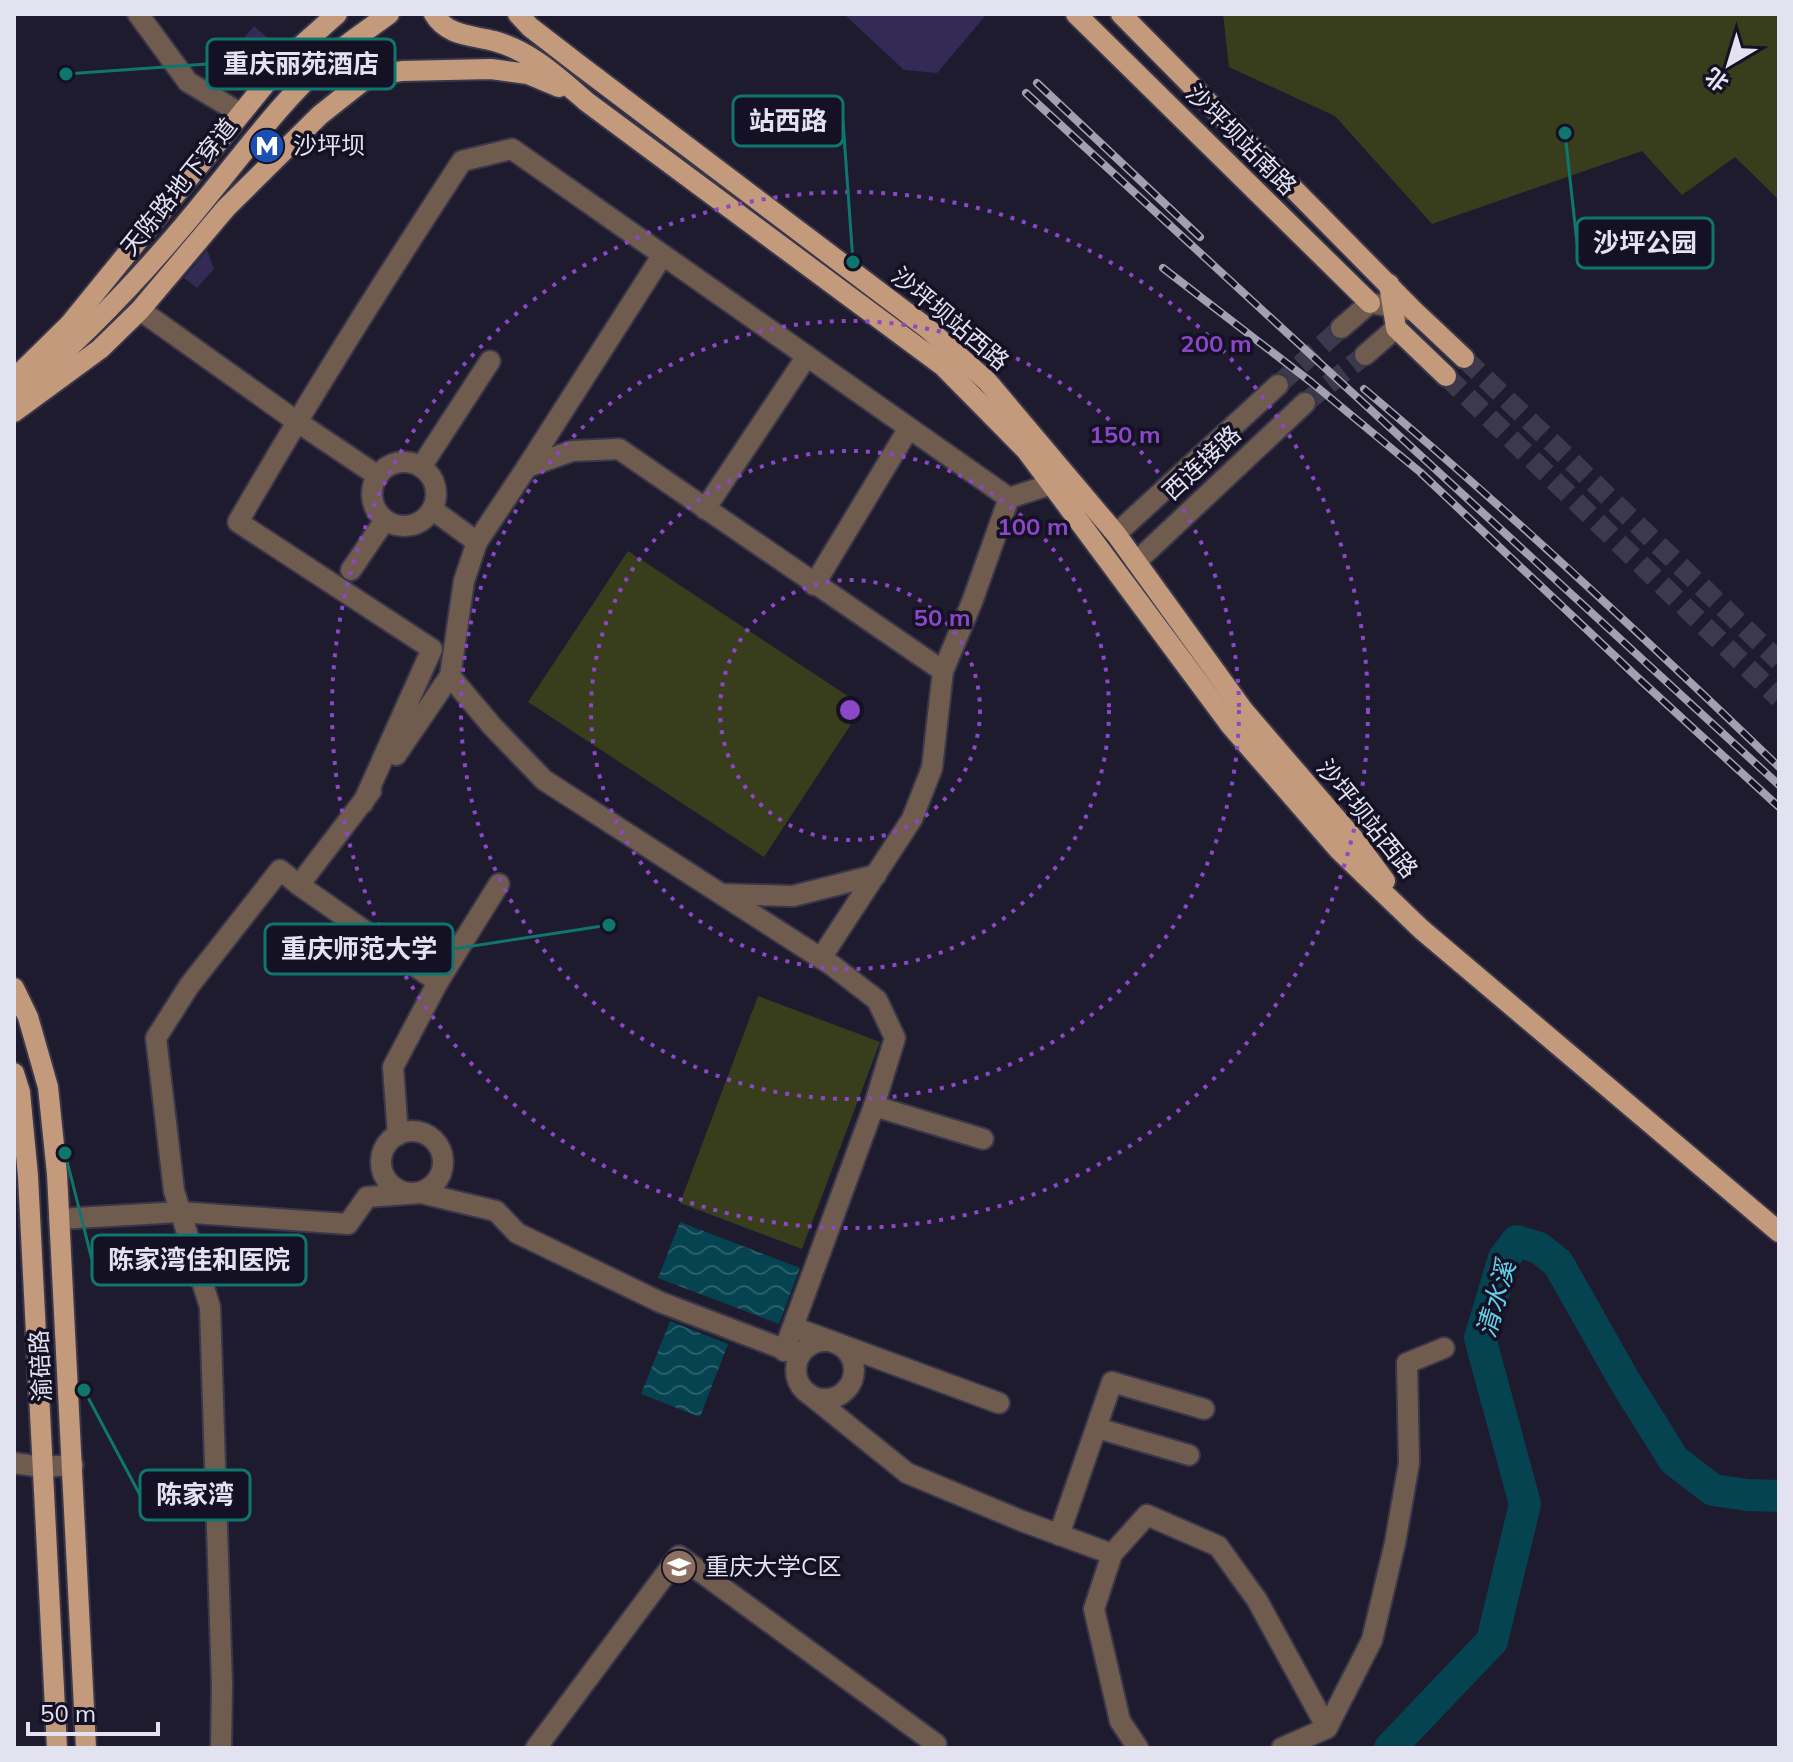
<svg xmlns="http://www.w3.org/2000/svg" width="1793" height="1762" font-family="Mulish,'Noto Sans SC',sans-serif">
<style>
.park{fill:#383e1b}
.water{fill:url(#water-waves)}
.lines{fill:none;stroke-linecap:round;stroke-linejoin:round}
.river{stroke:#054350;stroke-width:32}
.building{fill:#332a56}
.minor-tunnel{stroke:#3c394c;stroke-width:20;stroke-dasharray:20 10;stroke-linecap:butt}
.major-tunnel{stroke:#3c394c;stroke-width:20;stroke-dasharray:20 10;stroke-linecap:butt}
.minor-casing{stroke:#3a374a;stroke-width:24}
.major-casing{stroke:#3a374a;stroke-width:24}
.minor{stroke:#705c4e;stroke-width:20}
.major{stroke:#c49a7d;stroke-width:20}
.rail-casing{stroke:#a2a1b1;stroke-width:8}
.rail{stroke:#151125;stroke-width:5;stroke-dasharray:15;stroke-linecap:butt}
.ring{fill:none;stroke:#8b47c6;stroke-width:4;stroke-dasharray:4 8}
.labels{text-anchor:middle;stroke-width:7;stroke-linejoin:round;paint-order:stroke}
.street-label{font-size:24px;fill:#e3e2f0;stroke:#151125}
.poi-label{font-size:24px;fill:#e3e2f0;stroke:#151125;text-anchor:start}
.water-label{font-size:26px;font-style:italic;fill:#63d0ea;stroke:#151125}
.centre{fill:#8b47c6;stroke:#151125;stroke-width:4}
.ring-label{font-size:24px;text-anchor:middle;font-weight:bold;fill:#8b47c6;stroke:#151125;stroke-width:7;stroke-linejoin:round;paint-order:stroke}
.leader{fill:none;stroke:#0f766e;stroke-width:3}
.callout-dot{fill:#0f766e;stroke:#151125;stroke-width:3}
.callout{fill:#151125;stroke:#0f766e;stroke-width:3}
.callout-label{font-size:26px;text-anchor:middle;font-weight:bold;fill:#e3e2f0}
</style>
<defs>
<pattern id="water-waves" width="16" height="10" patternUnits="userSpaceOnUse" patternTransform="scale(2)"><rect width="16" height="10" fill="#054350"/><path d="M0 5q4-4 8 0t8 0" fill="none" stroke="#295e6a"/></pattern>
</defs>
<rect width="100%" height="100%" fill="#1e1b2f"/>
<g class="park">
<path d="M1223,14H1779V200L1735,157L1682,195L1642,151L1432,224L1335,116L1229,67Z"/>
<path d="M628,551L863,706L764,857L528,702Z"/>
<path d="M758,996L880,1042L802,1249L680,1203Z"/>
</g>
<g class="water">
<path d="M680,1222L800,1268L779,1324L658,1278Z"/>
<path d="M670,1321L728,1344L700,1417L641,1394Z"/>
</g>
<g class="lines">
<path class="river" d="M1390,1748L1492,1641L1525,1504L1480,1338L1504,1258L1517,1241L1539,1248L1558,1263L1624,1380L1674,1460L1713,1490L1748,1495L1779,1496"/>
</g>
<g class="building">
<path d="M844,14H987L937,73L904,70Z"/>
<path d="M254,26L269,39L240,74L231,70L225,61Z"/>
<path d="M207,250L214,269L197,288L184,278Z"/>
</g>
<g class="lines">
<g class="minor-tunnel">
<path d="M1278,385L1341,328"/>
<path d="M1305,403L1365,355"/>
</g>
<g class="major-tunnel">
<path d="M1464,358L1779,661"/>
<path d="M1446,376L1779,698"/>
</g>
<defs>
<g id="minor">
<path d="M138,14L188,82L240,113"/>
<path d="M140,310L296,421L378,476"/>
<path d="M1341,328L1370,303L1409,310"/>
<path d="M1365,355L1396,328"/>
<circle cx="404" cy="494" r="32"/>
<path d="M421,467L490,361"/>
<path d="M527,467L662,256"/>
<path d="M1009,498L1052,484"/>
<path d="M705,509L807,356"/>
<path d="M433,510L477,542L464,581L450,676L492,726L544,780L833,966L877,1000L895,1038L874,1106L784,1351"/>
<path d="M1116,534L1278,385"/>
<path d="M477,542L527,467L572,451L619,449L943,671L932,768L912,819L821,958"/>
<path d="M1136,562L1305,403"/>
<path d="M351,570L385,520"/>
<path d="M814,585L909,428"/>
<path d="M396,755L450,676"/>
<path d="M371,791L299,885L438,982"/>
<path d="M363,803L432,649L238,522C309,399 384,280 462,161L512,149L1009,498L972,602L943,671"/>
<path d="M722,894L793,896L876,875"/>
<path d="M874,1106L983,1139"/>
<circle cx="412" cy="1162" r="31"/>
<path d="M398,1135L393,1067L438,982L499,884"/>
<path d="M59,1219L180,1212L348,1224L367,1197L421,1193L496,1211L517,1233L660,1302L799,1355"/>
<path d="M793,1327L999,1403"/>
<circle cx="825" cy="1370" r="29"/>
<path d="M809,1394L907,1473L1022,1521L1112,1554L1094,1609L1120,1721L1138,1748"/>
<path d="M1097,1428L1189,1455"/>
<path d="M14,1463L42,1467L73,1465"/>
<path d="M1059,1535L1112,1382L1204,1409"/>
<path d="M1112,1554L1147,1515L1218,1546L1257,1600L1327,1728"/>
<path d="M221,1748L222,1685L210,1307L174,1191L156,1038L189,986L280,870L299,885"/>
<path d="M536,1748L679,1556L936,1744L933,1748"/>
<path d="M1282,1748L1327,1728L1372,1640L1395,1543L1409,1463L1407,1363L1444,1348"/>
</g>
<g id="major">
<path d="M434,14C447,36 471,35 494,41C531,51 558,77 587,102L943,366L1026,450L1231,726L1338,849L1421,929L1779,1232"/>
<path d="M518,14L530,27L578,64L927,328L987,381L1116,534L1244,711L1354,839L1385,881"/>
<path d="M1076,14L1370,303"/>
<path d="M1121,14L1413,310L1464,358"/>
<path d="M1389,284L1396,328L1446,376"/>
<path d="M14,379L69,325L284,61L337,14"/>
<path d="M14,396C88,335 153,265 213,190C250,145 285,97 330,58C349,42 369,29 389,14"/>
<path d="M14,412L100,349L140,310L226,208L320,115L368,77L402,71L491,69L528,74L559,87"/>
<path d="M14,988L28,1017L48,1087L57,1174L86,1748"/>
<path d="M14,1073L20,1092L28,1176L57,1748"/>
</g>
</defs>
<use href="#minor" class="minor-casing"/>
<use href="#major" class="major-casing"/>
<use href="#minor" class="minor"/>
<use href="#major" class="major"/>
<defs>
<g id="rail">
<path d="M1037,83L1200,237"/>
<path d="M1026,93L1779,785"/>
<path d="M1163,268L1311,382L1420,472L1637,677L1779,807"/>
<path d="M1364,389C1507,509 1644,637 1779,767"/>
</g>
</defs>
<use href="#rail" class="rail-casing"/>
<use href="#rail" class="rail"/>
</g>
<g class="ring">
<circle cx="850" cy="710" r="130"/>
<circle cx="850" cy="710" r="259"/>
<circle cx="850" cy="710" r="389"/>
<circle cx="850" cy="710" r="518"/>
</g>
<defs>
<symbol id="metro-disc" viewBox="-11 -11 22 22"><circle r="9.5" fill="#1a4fb4" stroke="#151125"/><path d="M-5.5 5V-5H-3L0 0L3-5H5.5V5H3V-.5L0 4L-3-.5V5Z" fill="#fff"/></symbol>
<symbol id="university-disc" viewBox="-11 -11 22 22"><circle r="9.5" fill="#8d6e63" stroke="#151125"/><path d="M0-5L7-2L0 1L-7-2ZM-4 1L0 2.5L4 1V4Q0 6-4 4Z" fill="#fff"/></symbol>
</defs>
<g fill-rule="evenodd">
<use href="#metro-disc" x="247" y="126" width="40" height="40"/>
<use href="#university-disc" x="659" y="1547" width="40" height="40"/>
</g>
<g class="labels">
<g class="street-label">
<text transform="translate(1241 140) rotate(45)" y="8">沙坪坝站南路</text>
<text transform="translate(179 187) rotate(-51)" y="8">天陈路地下穿道</text>
<text transform="translate(950 319) rotate(40)" y="8">沙坪坝站西路</text>
<text transform="translate(1202 463) rotate(-43)" y="8">西连接路</text>
<text transform="translate(1367 819) rotate(51)" y="8">沙坪坝站西路</text>
<text transform="translate(41 1366) rotate(-93)" y="8">渝碚路</text>
</g>
<g class="poi-label">
<text x="293" y="154">沙坪坝</text>
<text x="705" y="1575">重庆大学C区</text>
</g>
<g class="water-label">
<text transform="translate(1496 1299) rotate(-74)" y="9">清水溪</text>
</g>
</g>
<circle cx="850" cy="710" r="12" class="centre"/>
<g class="ring-label">
<text x="1216" y="352">200 m</text>
<text x="1125" y="443">150 m</text>
<text x="1033" y="535">100 m</text>
<text x="942" y="626">50 m</text>
</g>
<path class="leader" d="M66 74L207 64M853 262L843 121M1565 133L1577 243M609 925L453 949M65 1153L92 1260M84 1390L140 1495"/>
<g class="callout-dot">
<circle cx="66" cy="74" r="8"/>
<circle cx="853" cy="262" r="8"/>
<circle cx="1565" cy="133" r="8"/>
<circle cx="609" cy="925" r="8"/>
<circle cx="65" cy="1153" r="8"/>
<circle cx="84" cy="1390" r="8"/>
</g>
<g class="callout">
<rect x="207" y="39" width="188" height="50" rx="8"/>
<rect x="733" y="96" width="110" height="50" rx="8"/>
<rect x="1577" y="218" width="136" height="50" rx="8"/>
<rect x="265" y="924" width="188" height="50" rx="8"/>
<rect x="92" y="1235" width="214" height="50" rx="8"/>
<rect x="140" y="1470" width="110" height="50" rx="8"/>
</g>
<g class="callout-label">
<text x="301" y="73">重庆丽苑酒店</text>
<text x="788" y="130">站西路</text>
<text x="1645" y="252">沙坪公园</text>
<text x="359" y="958">重庆师范大学</text>
<text x="199" y="1269">陈家湾佳和医院</text>
<text x="195" y="1504">陈家湾</text>
</g>
<rect width="1793" height="1762" fill="none" stroke="#e3e2f0" stroke-width="32"/>
<g transform="translate(1729 64) rotate(218)" stroke="#151125" stroke-width="6" paint-order="stroke">
<path d="M0-6L14 30L0 20L-14 30Z" fill="#e3e2f0"/>
<text y="-12" font-size="22" font-weight="bold" text-anchor="middle" fill="#e3e2f0">北</text>
</g>
<path d="M28 1722v12h130v-12" fill="none" stroke="#e3e2f0" stroke-width="4"/>
<text x="40" y="1722" font-size="24" fill="#e3e2f0" stroke="#151125" stroke-width="6" paint-order="stroke">50 m</text>
</svg>
